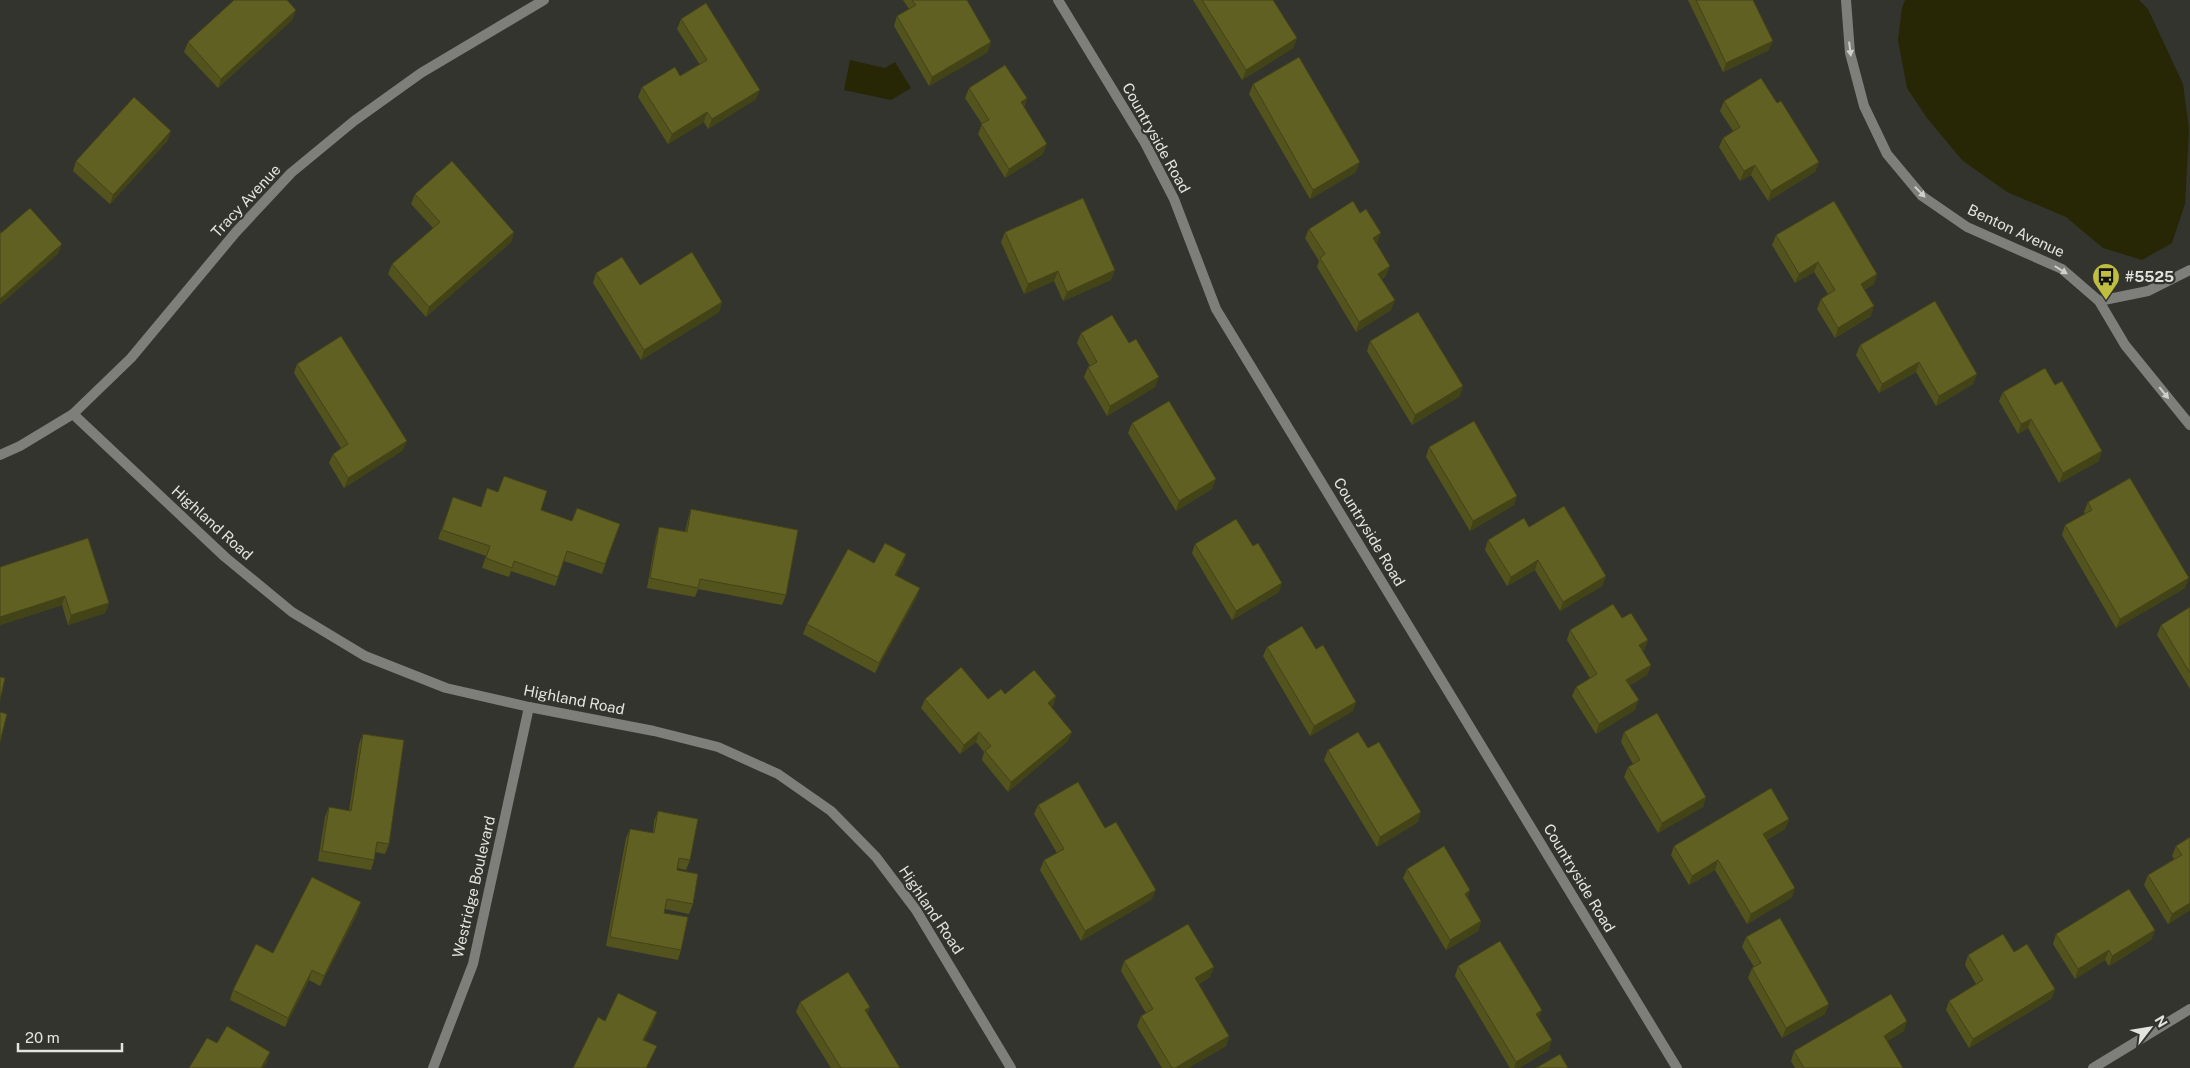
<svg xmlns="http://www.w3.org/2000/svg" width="2190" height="1068" font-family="'Public Sans',sans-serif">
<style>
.water{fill:#272605}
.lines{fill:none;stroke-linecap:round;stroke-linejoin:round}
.minor{stroke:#7e7e7b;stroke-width:10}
.tertiary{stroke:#7e7e7b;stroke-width:10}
.wall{fill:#53531d}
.shaded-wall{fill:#434318}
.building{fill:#606022;stroke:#434318}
.oneway{fill:#cfcfcb}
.labels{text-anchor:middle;stroke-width:4.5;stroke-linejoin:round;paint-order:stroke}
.street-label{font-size:15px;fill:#e3e3df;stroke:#34342e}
.poi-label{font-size:15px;font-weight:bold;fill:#e3e3df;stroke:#34342e;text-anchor:start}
</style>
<rect width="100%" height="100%" fill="#34342e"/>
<g class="water">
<path d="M1905,0H2139L2148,9L2183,84L2189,129L2185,204L2172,243L2142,260L2103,248L2066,217L2007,192L1962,160L1927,118L1907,88L1898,40L1902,8Z"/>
<path d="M850,60L885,68L895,62L911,88L891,100L844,90Z"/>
</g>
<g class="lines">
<g class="minor">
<path d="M1058,0L1145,143L1174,199L1216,309L1677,1068"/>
<path d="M73,414L225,557L292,612L365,656L446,688L529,707L654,731L718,747L778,774L831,811L876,857L916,910L1011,1068"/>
<path d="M433,1068L473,964L529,707"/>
<path d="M2093,1068L2190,1009"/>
</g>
<g class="tertiary">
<path d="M1846,0L1850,53L1864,106L1887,154L1922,196L1967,227L2062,269L2099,301L2125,345L2190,425"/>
<path d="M2099,301L2148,291L2190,270"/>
<path d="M0,455L20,446L73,414L131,358L236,232L291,173L354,121L421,73L544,0"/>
</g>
</g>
<g class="wall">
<path d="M903,0H967L988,52L929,86L894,26L897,16L909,9Z"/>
<path d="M1193,0H1273L1297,38L1293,48L1242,80Z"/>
<path d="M1688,0H1753L1769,50L1723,72Z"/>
<path d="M296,10L292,20L218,88L184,52L188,42Z"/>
<path d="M681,19L756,99L708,129L704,122L668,144L638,97L642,87L680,76L700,65L677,29Z"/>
<path d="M1253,84L1356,172L1310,199L1249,94Z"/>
<path d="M969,88L1027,98L1024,107L1043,154L1005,178L978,134L982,124L965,98Z"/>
<path d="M1724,101L1777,103L1819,162L1815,172L1768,201L1751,175L1740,181L1719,147L1723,138L1733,131L1720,111Z"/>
<path d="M168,140L110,204L73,171L76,161Z"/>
<path d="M415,194L514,232L511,242L426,317L388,274L392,264L433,228L411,204Z"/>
<path d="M1309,229L1377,243L1376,244L1386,276L1382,279L1391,310L1356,332L1317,267L1319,261L1305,238Z"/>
<path d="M1005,232L1111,280L1063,301L1054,281L1024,294L1001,242Z"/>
<path d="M1776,235L1877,274L1874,284L1864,290L1871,316L1835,338L1817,309L1821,299L1828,294L1814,272L1795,283L1772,245Z"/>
<path d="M596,273L640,285L722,302L719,312L641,360L593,283Z"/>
<path d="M1935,301L1973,384L1936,406L1916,372L1879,393L1856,355L1860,345Z"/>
<path d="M1081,333L1155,387L1107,416L1084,377L1088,367L1090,366L1077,343Z"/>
<path d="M1370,341L1460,396L1412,425L1367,351Z"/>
<path d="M297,364L403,450L344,488L329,463L333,454L341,448L294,373Z"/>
<path d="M2003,392L2099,461L2059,483L2028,428L2018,434L1999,401Z"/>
<path d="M1132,423L1212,489L1176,511L1128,433Z"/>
<path d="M1429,447L1514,505L1470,531L1426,457Z"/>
<path d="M453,497L481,507L541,510L572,521L620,524L602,574L564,561L555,586L511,571L509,577L482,568L486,556L438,539Z"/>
<path d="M2088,502L2185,588L2116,628L2062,535L2065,525L2085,514L2084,512Z"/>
<path d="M691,509L786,595L782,605L698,589L695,597L647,588L656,537L659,527L685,532L688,519Z"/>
<path d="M1529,527L1606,576L1602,586L1560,611L1535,570L1507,586L1485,550L1488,540Z"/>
<path d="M88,538L109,603L105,613L68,625L62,605L0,625Z"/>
<path d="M1195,544L1279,592L1232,620L1192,553Z"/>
<path d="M906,554L903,564L896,575L920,588L916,598L875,673L803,634L807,624L874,563Z"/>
<path d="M2190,607V689L2157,635L2161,625Z"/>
<path d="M1622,618L1648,640L1644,650L1642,651L1651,665L1647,675L1630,685L1635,710L1596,734L1572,696L1576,687L1590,678L1567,640L1570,630Z"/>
<path d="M1267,647L1316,649L1356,702L1353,711L1310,736L1263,656Z"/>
<path d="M1005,694L1056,696L1053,706L1051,707L1068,741L1008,792L982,760L984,752L976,742L960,754L921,708L925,699H988Z"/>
<path d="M1624,732L1706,797L1703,807L1658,833L1624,777L1628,767L1633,764L1621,742Z"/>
<path d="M363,734L389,844L385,854L375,852L374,860L371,870L318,861L325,817L329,807L349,811L359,744Z"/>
<path d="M1368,748L1418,822L1377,847L1324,760L1328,750Z"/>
<path d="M1038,805L1105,828L1152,899L1081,941L1040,870L1044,860L1057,853L1034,814Z"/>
<path d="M658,811L690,860L686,870L677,868V870L693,904L689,914L665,909L664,913L681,950L678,960L606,946L626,838L630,829L653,833L654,821Z"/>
<path d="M1789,819L1785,829L1767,840L1792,897L1747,924L1715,870L1689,885L1671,855L1674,846Z"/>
<path d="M2190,837V910L2168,924L2144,885L2148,875L2174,859L2172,856L2176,846Z"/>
<path d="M1407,869L1468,898L1481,921L1478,931L1446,950L1403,878Z"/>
<path d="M358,912L320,986L309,980L285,1027L230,1000L233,990L273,953Z"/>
<path d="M2155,930L2151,940L2109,966L2105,960L2075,979L2053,944L2056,934Z"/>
<path d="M1746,937L1825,1014L1782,1038L1748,978L1752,968L1754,967L1742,947Z"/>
<path d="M1968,955L2055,989L2051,999L1969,1048L1946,1010L1949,1001L1976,984L1965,965Z"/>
<path d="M1124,961L1210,977L1199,984L1229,1036L1226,1046L1188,1068H1162L1137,1026L1141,1016L1146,1013L1121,971Z"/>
<path d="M1458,966L1539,1018L1549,1050L1519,1068H1510L1455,976Z"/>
<path d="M800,1002L900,1068H831L796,1012Z"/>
<path d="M1904,1031L1887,1041L1903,1068H1795L1791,1061L1794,1051Z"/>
</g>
<g class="shaded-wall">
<path d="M296,10L292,20L218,88L221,79Z"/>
<path d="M1297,38L1293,48L1242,80L1246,70Z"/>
<path d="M1773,41L1769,50L1723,72L1726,63Z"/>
<path d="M991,42L988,52L929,86L932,77Z"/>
<path d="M760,90L756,99L708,129L712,119Z"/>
<path d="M1027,98L1023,108L1021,102Z"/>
<path d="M707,112L704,122L668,144L672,134Z"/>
<path d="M171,131L168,140L110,204L113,195Z"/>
<path d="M1047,144L1043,154L1005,178L1009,169Z"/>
<path d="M1360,162L1356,172L1310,199L1313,190Z"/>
<path d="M1819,162L1815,172L1768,201L1771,191Z"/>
<path d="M1755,165L1751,175L1740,181L1744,171Z"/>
<path d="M514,232L511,242L426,317L429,307Z"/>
<path d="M1381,233L1377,243L1369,248L1373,238Z"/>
<path d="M62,244L58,254L0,305V299Z"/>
<path d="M1818,262L1814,272L1795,283L1799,274Z"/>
<path d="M1390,266L1386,276L1375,283L1378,274Z"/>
<path d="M1115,270L1111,280L1063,301L1067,292Z"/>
<path d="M1058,271L1054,281L1024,294L1028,284Z"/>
<path d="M1877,274L1874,284L1857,294L1861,284Z"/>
<path d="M1395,300L1391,310L1356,332L1359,322Z"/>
<path d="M722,302L719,312L641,360L644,350Z"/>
<path d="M1874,306L1871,316L1835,338L1838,328Z"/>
<path d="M1919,362L1916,372L1879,393L1882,384Z"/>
<path d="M1977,374L1973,384L1936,406L1939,396Z"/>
<path d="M1159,377L1155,387L1107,416L1110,406Z"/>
<path d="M1463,386L1460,396L1412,425L1415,415Z"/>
<path d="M2031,419L2028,428L2018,434L2021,424Z"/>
<path d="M407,441L403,450L344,488L348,478Z"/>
<path d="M2102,451L2099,461L2059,483L2063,473Z"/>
<path d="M1216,479L1212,489L1176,511L1179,501Z"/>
<path d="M1517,496L1514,505L1470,531L1473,521Z"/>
<path d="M906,554L903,564L891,584L895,575Z"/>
<path d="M1538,560L1535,570L1507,586L1511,577Z"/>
<path d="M1606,576L1602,586L1560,611L1563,602Z"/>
<path d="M2189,578L2185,588L2116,628L2120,619Z"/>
<path d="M1282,583L1279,592L1232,620L1236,611Z"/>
<path d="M920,588L916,598L875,673L879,663Z"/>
<path d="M65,596L62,605L0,625V617Z"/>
<path d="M109,603L105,613L68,625L71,615Z"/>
<path d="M1648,640L1644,650L1635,655L1639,645Z"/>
<path d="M1651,665L1647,675L1623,689L1626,680Z"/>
<path d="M1056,696L1053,706L1044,713L1048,703Z"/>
<path d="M1639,700L1635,710L1596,734L1599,724Z"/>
<path d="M1356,702L1353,711L1310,736L1314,726Z"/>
<path d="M979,732L976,742L960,754L964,745Z"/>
<path d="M1072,732L1068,741L1008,792L1011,782Z"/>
<path d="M1706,797L1703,807L1658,833L1662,823Z"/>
<path d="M1421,812L1418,822L1377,847L1380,837Z"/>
<path d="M1789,819L1785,829L1760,844L1763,834Z"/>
<path d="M1718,860L1715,870L1689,885L1692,876Z"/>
<path d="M1795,888L1792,897L1747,924L1751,914Z"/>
<path d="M1156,890L1152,899L1081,941L1085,931Z"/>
<path d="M1470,890L1467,900L1465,894Z"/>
<path d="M361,902L358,912L320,986L324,976Z"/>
<path d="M2190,903V910L2168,924L2172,914Z"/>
<path d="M1481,921L1478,931L1446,950L1450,940Z"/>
<path d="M2155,930L2151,940L2109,966L2112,956Z"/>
<path d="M2109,950L2105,960L2075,979L2078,969Z"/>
<path d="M1214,967L1210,977L1192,988L1195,978Z"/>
<path d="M312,970L309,980L285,1027L288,1018Z"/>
<path d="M2055,989L2051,999L1969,1048L1973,1039Z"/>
<path d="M1829,1004L1825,1014L1782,1038L1786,1028Z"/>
<path d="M870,1007L867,1017L865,1010Z"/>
<path d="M1542,1010L1538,1020L1536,1014Z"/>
<path d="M657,1012L654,1022L640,1049L643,1040Z"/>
<path d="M1907,1021L1904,1031L1880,1046L1884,1036Z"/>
<path d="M1229,1036L1226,1046L1188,1068H1175Z"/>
<path d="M1552,1040L1549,1050L1519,1068H1514L1516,1062Z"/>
<path d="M657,1046L647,1068H646Z"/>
<path d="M270,1052L267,1062L263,1068H261Z"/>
</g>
<g class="building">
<path d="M234,0H287L296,10L221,79L188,42Z"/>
<path d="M912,0H967L991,42L932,77L897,16L916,5Z"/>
<path d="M1202,0H1273L1297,38L1246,70Z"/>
<path d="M1696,0H1753L1773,41L1726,63Z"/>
<path d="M706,3L760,90L712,119L707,112L672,134L642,87L675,67L680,76L707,60L681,19Z"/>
<path d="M1299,57L1360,162L1313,190L1253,84Z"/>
<path d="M1005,65L1027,98L1021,102L1047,144L1009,169L981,124L989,120L969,88Z"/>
<path d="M1761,78L1777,103L1781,101L1819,162L1771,191L1755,165L1744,171L1723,138L1740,127L1724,101Z"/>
<path d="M134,97L171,131L113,195L76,161Z"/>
<path d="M452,161L514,232L429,307L392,264L440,222L415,194Z"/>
<path d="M1083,198L1115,270L1067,292L1058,271L1028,284L1005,232Z"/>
<path d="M1353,201L1360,213L1366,209L1381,233L1373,238L1390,266L1378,274L1395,300L1359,322L1320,258L1325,254L1309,229Z"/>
<path d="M1834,201L1877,274L1861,284L1874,306L1838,328L1821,299L1835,290L1818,262L1799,274L1776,235Z"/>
<path d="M30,208L62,244L0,299V231L1,233Z"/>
<path d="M692,252L722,302L644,350L596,273L622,257L640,285Z"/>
<path d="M1935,301L1977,374L1939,396L1919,362L1882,384L1860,345Z"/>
<path d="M1418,312L1463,386L1415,415L1370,341Z"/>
<path d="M1112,315L1129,343L1136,339L1159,377L1110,406L1088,367L1097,362L1081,333Z"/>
<path d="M341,336L407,441L348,478L333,454L348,444L297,364Z"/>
<path d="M2045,368L2055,385L2062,381L2102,451L2063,473L2031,419L2021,424L2003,392Z"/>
<path d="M1169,401L1216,479L1179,501L1132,423Z"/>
<path d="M1474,421L1517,496L1473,521L1429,447Z"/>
<path d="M504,476L547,491L541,510L572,521L577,508L620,524L605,564L567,551L558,577L514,561L512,568L486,558L490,546L442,530L453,497L481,507L487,488L498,492Z"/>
<path d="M2130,478L2189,578L2120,619L2065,525L2092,510L2088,502Z"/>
<path d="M1564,506L1606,576L1563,602L1538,560L1511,577L1488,540L1524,518L1529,527Z"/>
<path d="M691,509L798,530L786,595L700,579L698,588L650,578L659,527L687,532Z"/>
<path d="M1236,519L1253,546L1258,543L1282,583L1236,611L1195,544Z"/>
<path d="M88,538L109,603L71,615L65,596L0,617V567Z"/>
<path d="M885,543L906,554L895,575L920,588L879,663L807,624L848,549L874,563Z"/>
<path d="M1613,604L1622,618L1631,613L1648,640L1639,645L1651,665L1626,680L1639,700L1599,724L1576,687L1597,674L1570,630Z"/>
<path d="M2190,607V673L2161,625Z"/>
<path d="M1302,626L1316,649L1323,645L1356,702L1314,726L1267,647Z"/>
<path d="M961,667L988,699L1001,689L1005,694L1034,670L1056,696L1048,703L1072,732L1011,782L985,751L991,746L979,732L964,745L925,699Z"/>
<path d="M0,677L5,678L0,700Z"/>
<path d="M0,712L7,714L0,742Z"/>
<path d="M1657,713L1706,797L1662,823L1628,767L1640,760L1624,732Z"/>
<path d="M1358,732L1368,748L1379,742L1421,812L1380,837L1328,750Z"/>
<path d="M363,734L404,740L389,844L377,842L374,860L322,851L329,807L351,811Z"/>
<path d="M1078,782L1105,828L1116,822L1156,890L1085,931L1044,860L1064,849L1038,805Z"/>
<path d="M1771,788L1789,819L1763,834L1795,888L1751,914L1718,860L1692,876L1674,846Z"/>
<path d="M658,811L698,819L690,860L679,858L677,870L698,874L693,904L667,899L664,913L688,917L681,950L610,937L630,829L654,833Z"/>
<path d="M2190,837V903L2172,914L2148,875L2182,855L2176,846Z"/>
<path d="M1444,846L1470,890L1465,894L1481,921L1450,940L1407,869Z"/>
<path d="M312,877L361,902L324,976L312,970L288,1018L233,990L256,944L273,953Z"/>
<path d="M2129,889L2155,930L2112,956L2109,950L2078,969L2056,934Z"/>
<path d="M1780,918L1829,1004L1786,1028L1752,968L1761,963L1746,937Z"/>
<path d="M1188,924L1214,967L1195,978L1229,1036L1175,1068H1172L1141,1016L1153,1009L1124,961Z"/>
<path d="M2003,934L2014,952L2027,944L2055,989L1973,1039L1949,1001L1983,980L1968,955Z"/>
<path d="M1500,941L1542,1010L1536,1014L1552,1040L1516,1062L1458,966Z"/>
<path d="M848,972L870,1007L865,1010L900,1068H841L800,1002Z"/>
<path d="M618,993L657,1012L643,1040L657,1046L646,1068H573L598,1017L605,1021Z"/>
<path d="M1891,994L1907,1021L1884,1036L1903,1068H1804L1794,1051Z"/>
<path d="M227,1026L270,1052L261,1068H189L207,1038L217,1043Z"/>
<path d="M1560,1054L1568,1068H1536Z"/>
</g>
<defs><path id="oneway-solid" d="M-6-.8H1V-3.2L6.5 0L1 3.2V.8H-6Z" transform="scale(1.25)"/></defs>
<g class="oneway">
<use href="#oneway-solid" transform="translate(1850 49) rotate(83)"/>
<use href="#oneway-solid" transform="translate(1920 192) rotate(46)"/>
<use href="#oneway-solid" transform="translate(2061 270) rotate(32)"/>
<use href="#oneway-solid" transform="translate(2164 393) rotate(51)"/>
</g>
<defs>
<symbol id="bus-pin" viewBox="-11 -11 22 30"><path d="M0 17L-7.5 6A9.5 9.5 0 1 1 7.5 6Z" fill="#bfbe41" stroke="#34342e"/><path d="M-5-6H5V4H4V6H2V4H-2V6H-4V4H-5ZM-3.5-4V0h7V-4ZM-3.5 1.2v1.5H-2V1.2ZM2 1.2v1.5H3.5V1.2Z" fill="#111"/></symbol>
</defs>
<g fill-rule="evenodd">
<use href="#bus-pin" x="2090" y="261" width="32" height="43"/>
</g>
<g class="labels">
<g class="street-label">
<text transform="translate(1156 138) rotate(61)" y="5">Countryside Road</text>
<text transform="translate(246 201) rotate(-47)" y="5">Tracy Avenue</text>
<text transform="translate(2016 231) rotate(25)" y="5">Benton Avenue</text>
<text transform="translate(212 523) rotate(42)" y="5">Highland Road</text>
<text transform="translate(1369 532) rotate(59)" y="5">Countryside Road</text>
<text transform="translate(574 700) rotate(11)" y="5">Highland Road</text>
<text transform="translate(1579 878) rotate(59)" y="5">Countryside Road</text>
<text transform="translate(474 887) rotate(-77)" y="5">Westridge Boulevard</text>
<text transform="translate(931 910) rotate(56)" y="5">Highland Road</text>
</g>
<g class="poi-label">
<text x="2125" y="282">#5525</text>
</g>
</g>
<g transform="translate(2150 1028) rotate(59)" stroke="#34342e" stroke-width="4" paint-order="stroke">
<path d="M0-4L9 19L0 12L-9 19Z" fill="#e3e3df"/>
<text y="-8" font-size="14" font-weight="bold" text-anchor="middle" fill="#e3e3df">N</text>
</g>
<path d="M18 1043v8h104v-8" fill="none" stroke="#e3e3df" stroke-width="2.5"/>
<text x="25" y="1043" font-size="15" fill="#e3e3df" stroke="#34342e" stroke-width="4" paint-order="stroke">20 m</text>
</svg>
